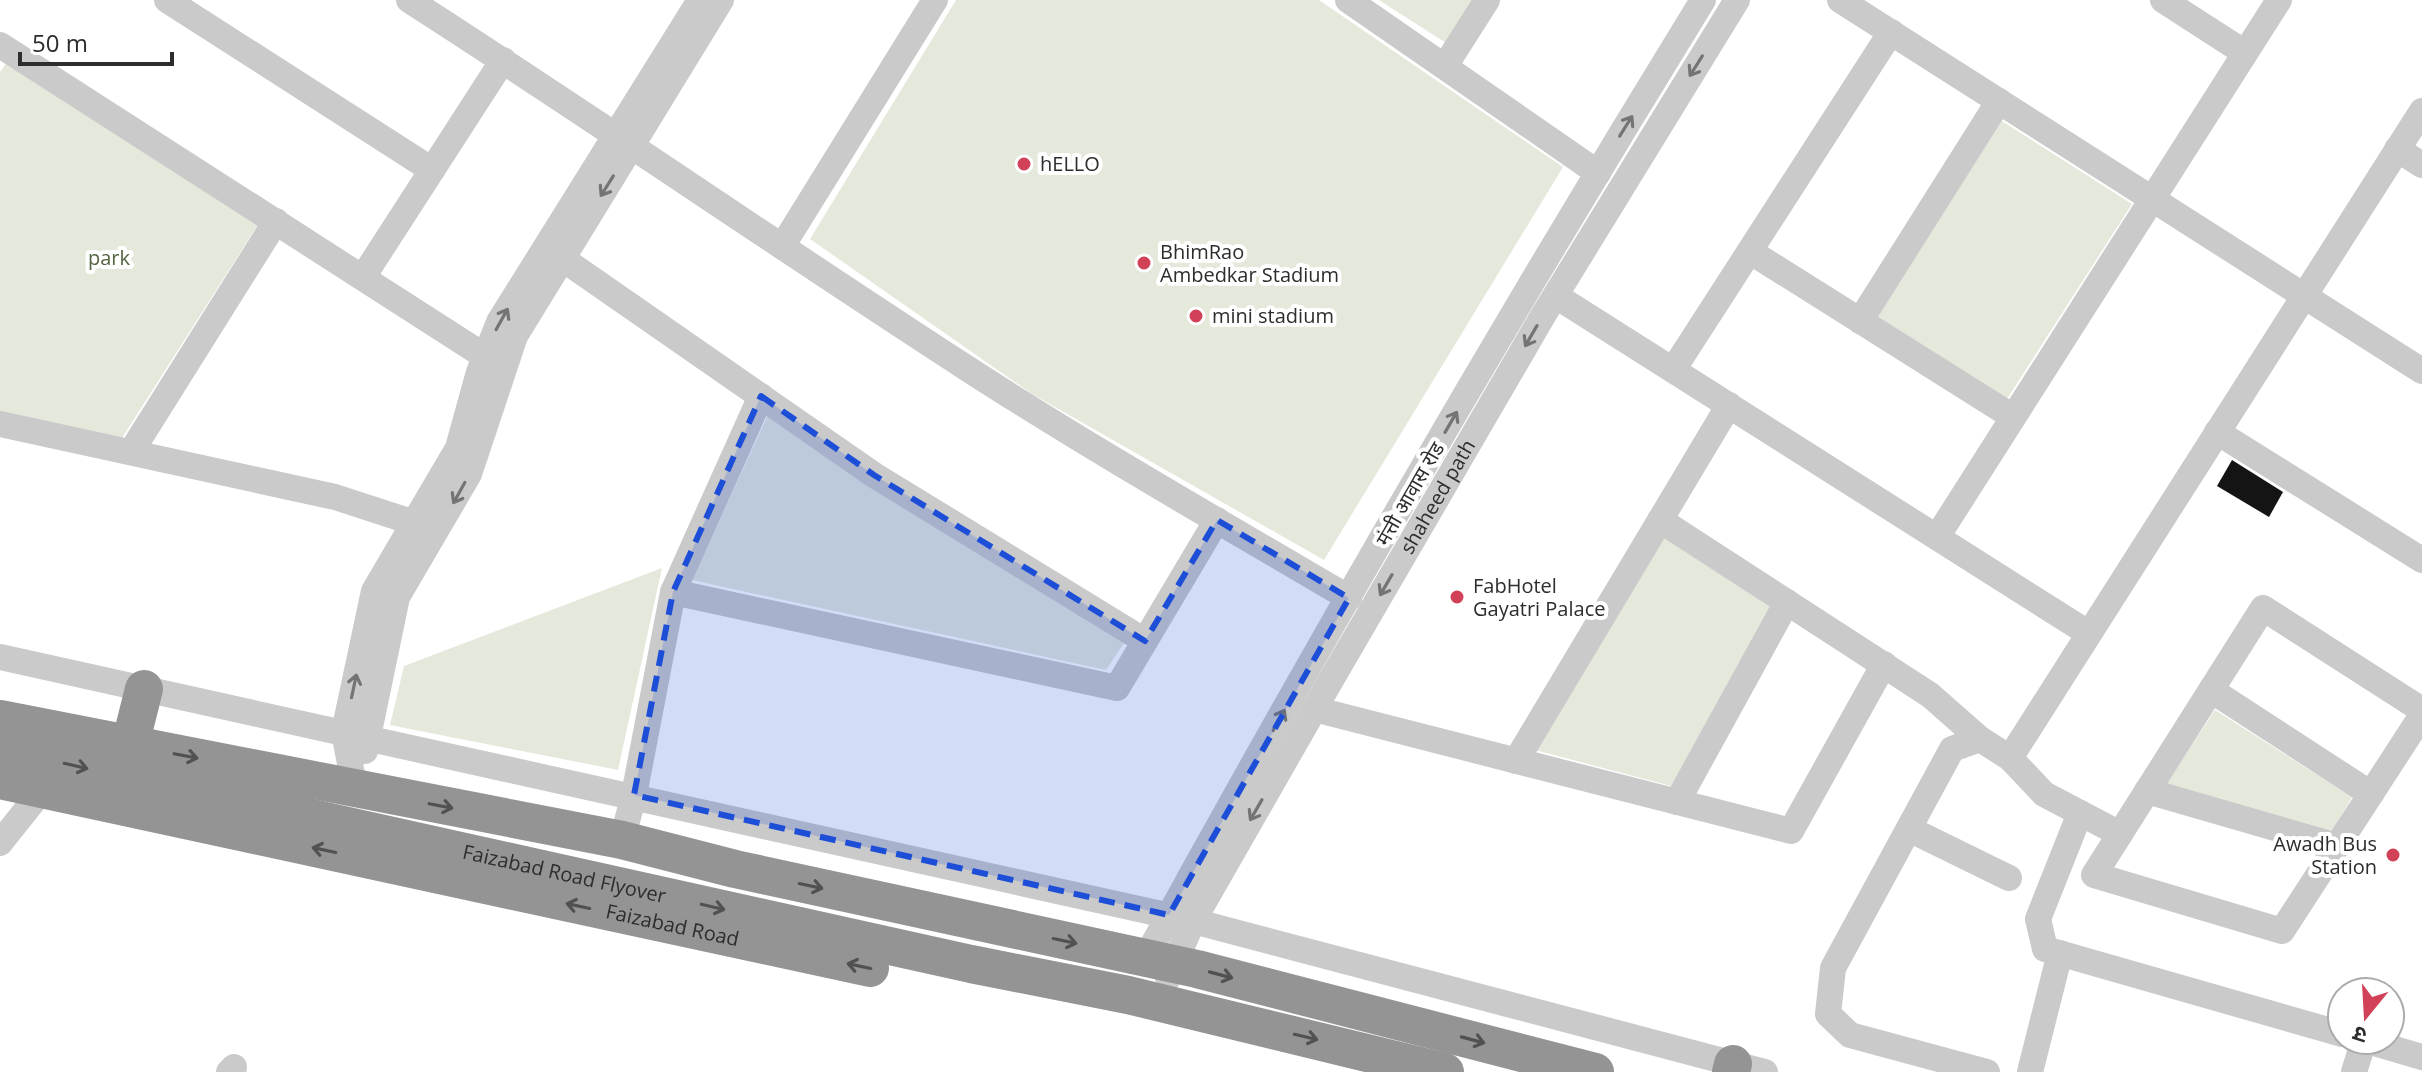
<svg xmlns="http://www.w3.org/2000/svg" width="2422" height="1072" font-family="'Open Sans','Noto Sans Devanagari',sans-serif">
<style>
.green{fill:#e4e9dc}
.building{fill:#141414}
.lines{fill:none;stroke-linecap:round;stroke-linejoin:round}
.minor{stroke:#cacaca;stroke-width:26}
.highway{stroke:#949494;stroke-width:38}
.oneway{stroke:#747474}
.oneway2{stroke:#515151}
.marked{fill:#1d4ed8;fill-opacity:0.2;stroke:#1d4ed8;stroke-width:6;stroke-dasharray:16 10;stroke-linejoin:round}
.poi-dot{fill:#d14258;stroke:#fff;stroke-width:3}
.labels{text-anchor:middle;stroke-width:8;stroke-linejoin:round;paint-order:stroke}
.poi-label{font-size:20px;fill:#2d2d2d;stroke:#fff;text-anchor:start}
.park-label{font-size:20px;fill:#536440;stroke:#fff}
.street-label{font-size:20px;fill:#2d2d2d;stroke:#fff}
</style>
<rect width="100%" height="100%" fill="#fff"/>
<g class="green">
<path d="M956,0H1319L1563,167L1324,560L1032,394L810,239Z"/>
<path d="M1379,0H1474L1446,43Z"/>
<path d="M8,61L259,223L122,438L0,411V72Z"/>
<path d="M2002,121L2132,204L2007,399L1877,316Z"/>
<path d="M769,413L1124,643L1106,670L692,580Z"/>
<path d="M1663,537L1771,607L1671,786L1535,750Z"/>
<path d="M662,568L618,770L390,725L404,666Z"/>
<path d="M2215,710L2352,797L2330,835L2165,786Z"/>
</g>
<path class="building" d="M2232,460L2283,492L2269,517L2217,486Z"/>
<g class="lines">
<g class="minor">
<path d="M167,0L432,170"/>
<path d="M409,0C596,120 778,246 965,367C1090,448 1220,522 1349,598"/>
<path d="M1348,0L1598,173"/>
<path d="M1840,0L2422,371"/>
<path d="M2163,0L2245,53"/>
<path d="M0,45L500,366"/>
<path d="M1445,66L1487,0"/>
<path d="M2397,149L2422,165"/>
<path d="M783,245L935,0"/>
<path d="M550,250L874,475L1145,641"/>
<path d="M1751,252L2013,417"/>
<path d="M363,277L503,60"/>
<path d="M1556,296L2088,633"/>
<path d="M1860,321L1999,101"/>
<path d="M1673,370L1891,32"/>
<path d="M0,424L335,497L430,528"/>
<path d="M2217,432L2422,560"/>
<path d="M131,452L276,221"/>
<path d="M1660,520L1930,695L1980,739L2010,758L2044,794L2120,834"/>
<path d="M1937,537L2279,0"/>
<path d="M673,592L1117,688L1217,520"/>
<path d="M0,657L1193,921L1765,1072"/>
<path d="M2211,690L2371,794"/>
<path d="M1314,709L1791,831L1884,664"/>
<path d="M2422,710L2263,608L2094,875L2282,931L2422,715"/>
<path d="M1980,739L1952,749L1833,968L1828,1014L1850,1035L1987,1072"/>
<path d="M365,751L397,597L469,474L515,336L721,0"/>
<path d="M2010,758L2422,111"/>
<path d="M1516,761L1729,405"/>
<path d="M355,790L344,732L374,591L458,448L479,372L499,322L700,0"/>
<path d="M2147,791L2337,846"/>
<path d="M1677,802L1787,602"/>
<path d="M2080,813L2038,919L2045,949L2342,1034"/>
<path d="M1909,829L2009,878"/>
<path d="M622,840L634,795L673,592L761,396"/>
<path d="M0,843L43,789"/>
<path d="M1145,959C1323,635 1509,315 1703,0"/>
<path id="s1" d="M1168,978L1193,921L1331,680L1544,314L1737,0"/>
<path d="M229,1072L234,1067"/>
<path d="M2030,1072L2060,953"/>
<path d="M2354,1072L2364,1040L2422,1057"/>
</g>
<g class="highway">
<path d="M0,719L622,840L735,869L1197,969L1595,1072"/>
<path d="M130,745L144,689"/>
<path id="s2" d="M0,749L971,964L1128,995L1445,1072"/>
<path id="s3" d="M0,780L870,968"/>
<path d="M1731,1072L1733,1064"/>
</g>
</g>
<defs><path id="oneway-shaft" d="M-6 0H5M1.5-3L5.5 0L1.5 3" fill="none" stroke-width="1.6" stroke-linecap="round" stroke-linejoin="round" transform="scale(2)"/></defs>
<g class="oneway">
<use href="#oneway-shaft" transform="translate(1696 66) rotate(122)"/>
<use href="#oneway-shaft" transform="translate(1626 126) rotate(-58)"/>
<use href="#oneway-shaft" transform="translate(607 186) rotate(122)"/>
<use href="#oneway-shaft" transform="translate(502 319) rotate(-61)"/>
<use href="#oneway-shaft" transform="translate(1531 336) rotate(120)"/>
<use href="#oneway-shaft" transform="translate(1451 422) rotate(-60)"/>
<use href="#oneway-shaft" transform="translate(459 493) rotate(119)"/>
<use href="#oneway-shaft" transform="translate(1386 585) rotate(120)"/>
<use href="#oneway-shaft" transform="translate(354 686) rotate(-78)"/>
<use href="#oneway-shaft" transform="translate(1279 720) rotate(-61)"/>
<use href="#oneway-shaft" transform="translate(1256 810) rotate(120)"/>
</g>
<g class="oneway2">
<use href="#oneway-shaft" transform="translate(186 756) rotate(11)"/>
<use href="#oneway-shaft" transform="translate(76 766) rotate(13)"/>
<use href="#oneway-shaft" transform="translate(441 806) rotate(11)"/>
<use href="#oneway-shaft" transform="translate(324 850) rotate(-168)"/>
<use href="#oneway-shaft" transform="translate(811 886) rotate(12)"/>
<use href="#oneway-shaft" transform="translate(578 906) rotate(-168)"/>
<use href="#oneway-shaft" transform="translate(713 907) rotate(13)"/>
<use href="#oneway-shaft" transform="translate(1065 941) rotate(12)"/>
<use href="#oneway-shaft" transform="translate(859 966) rotate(-168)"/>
<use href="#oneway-shaft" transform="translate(1221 975) rotate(15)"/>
<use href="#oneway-shaft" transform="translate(1306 1037) rotate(13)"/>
<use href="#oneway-shaft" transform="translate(1473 1040) rotate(15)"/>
</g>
<path class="marked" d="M761,396L874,475L1145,641L1217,520L1349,598L1169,915L634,795L673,592Z"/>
<g class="poi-dot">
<circle cx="1024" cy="164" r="8"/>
<circle cx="1144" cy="263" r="8"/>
<circle cx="1196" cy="316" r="8"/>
<circle cx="1457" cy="597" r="8"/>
<circle cx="2393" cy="855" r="8"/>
</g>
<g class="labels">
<g class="poi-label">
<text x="1040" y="171">hELLO</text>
<text x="1160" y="259">BhimRao<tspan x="1160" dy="23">Ambedkar Stadium</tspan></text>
<text x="1212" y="323">mini stadium</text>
<text x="1473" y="593">FabHotel<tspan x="1473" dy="23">Gayatri Palace</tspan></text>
<text x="2377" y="851" text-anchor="end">Awadh Bus<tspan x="2377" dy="23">Station</tspan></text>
</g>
<g class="park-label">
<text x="109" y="265">park</text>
</g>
<g class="street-label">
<text transform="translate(1410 494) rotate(-60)" y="7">मंत्ती आवास रोड</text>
<text dy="7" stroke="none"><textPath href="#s1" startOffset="552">shaheed path</textPath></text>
<text dy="7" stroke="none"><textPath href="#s2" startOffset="578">Faizabad Road Flyover</textPath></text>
<text dy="7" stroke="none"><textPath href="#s3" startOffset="688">Faizabad Road</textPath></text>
</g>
</g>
<g transform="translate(2366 1016) rotate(198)"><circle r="38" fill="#ffffff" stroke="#ababab" stroke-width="2"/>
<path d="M0-6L14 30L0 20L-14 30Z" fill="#d14258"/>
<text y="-12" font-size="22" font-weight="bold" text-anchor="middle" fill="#2d2d2d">उ</text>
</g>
<path d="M20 52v12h152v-12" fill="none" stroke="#2d2d2d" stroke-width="4"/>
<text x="32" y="52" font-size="24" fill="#2d2d2d" stroke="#ffffff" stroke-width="6" paint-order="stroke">50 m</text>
</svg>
